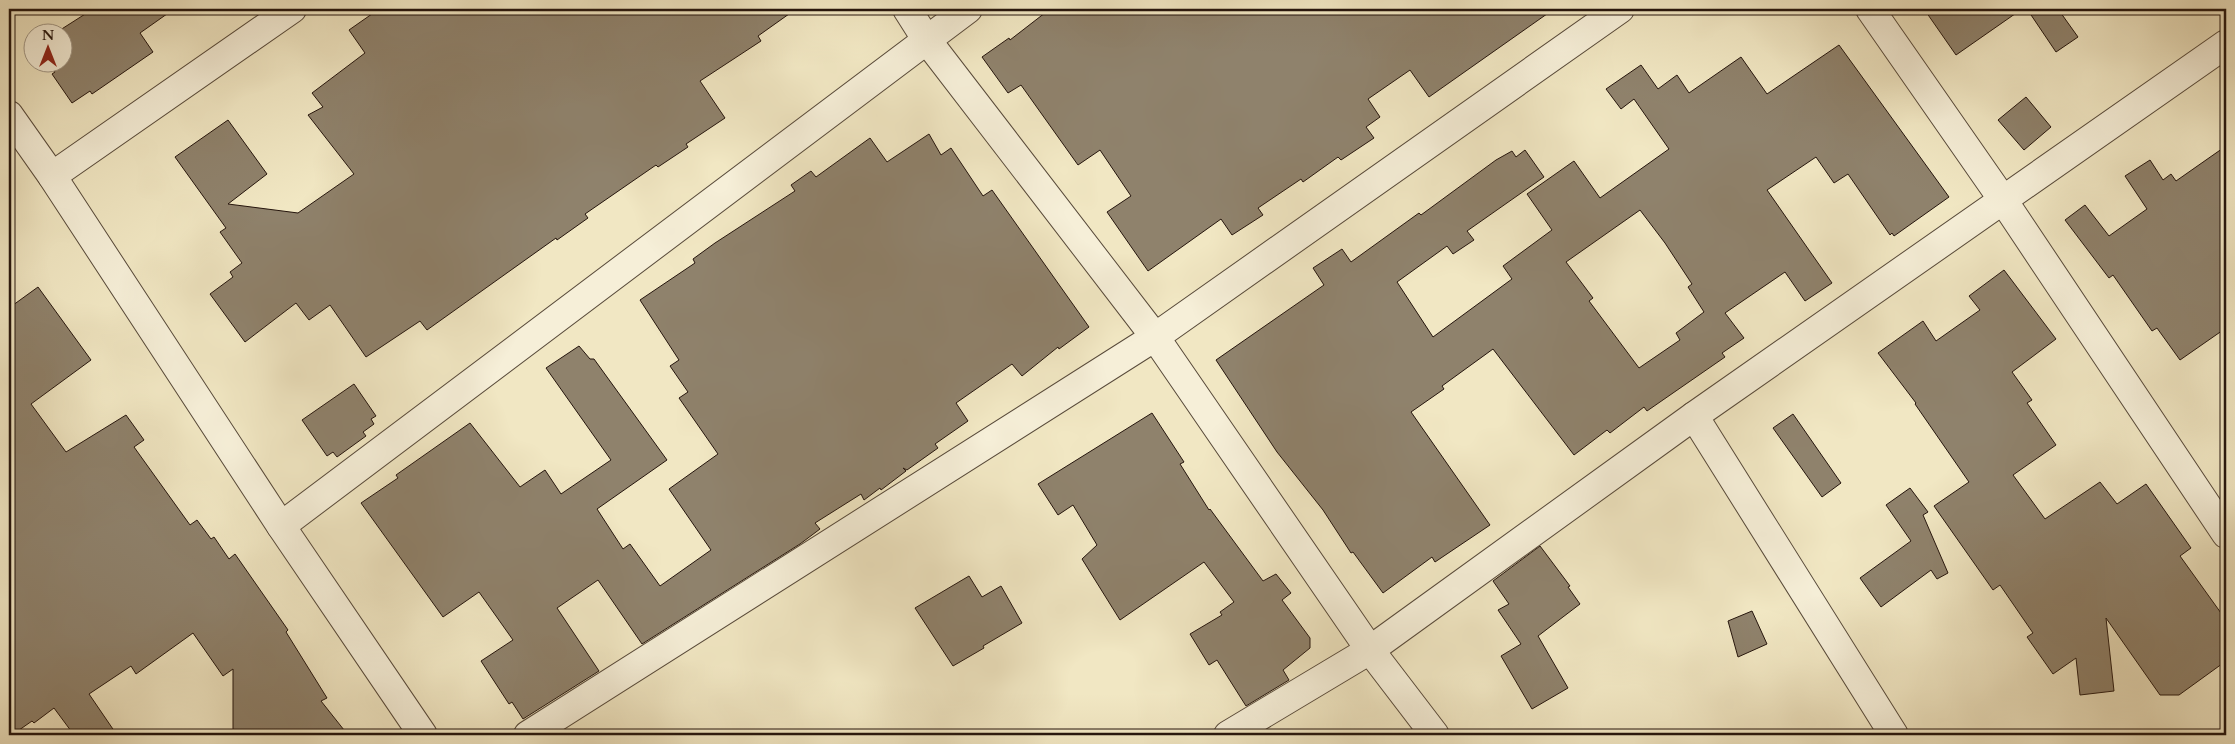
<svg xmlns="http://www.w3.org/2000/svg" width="2235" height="744" font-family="Cardo,serif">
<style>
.building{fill:#8f826c;stroke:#25150d;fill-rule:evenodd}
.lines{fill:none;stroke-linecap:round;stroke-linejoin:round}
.minor-casing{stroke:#584a3a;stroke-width:30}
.minor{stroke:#f6efd8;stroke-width:28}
</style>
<rect width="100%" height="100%" fill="#f1e7c3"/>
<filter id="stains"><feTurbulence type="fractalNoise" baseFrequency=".004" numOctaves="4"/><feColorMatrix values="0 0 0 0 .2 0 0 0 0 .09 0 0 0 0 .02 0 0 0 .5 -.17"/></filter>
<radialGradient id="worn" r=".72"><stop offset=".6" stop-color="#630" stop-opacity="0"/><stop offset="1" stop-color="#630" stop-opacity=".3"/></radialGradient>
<g class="building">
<path d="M93,9H174L140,33L153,52L92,94L90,91L72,103L52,74L55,72L48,62H62V32H57Z"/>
<path d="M379,9H796L758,36L761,41L700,81L725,118L686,144L688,147L658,167L656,165L585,214L588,218L557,240L556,238L427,330L420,321L366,357L330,305L309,320L296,303L245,342L210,294L233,277L230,272L242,263L220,232L226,228L175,157L228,120L267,174L228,204L298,213L354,174L308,115L323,107L312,93L365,53L349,30Z"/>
<path d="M1050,9H1554L1429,97L1410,70L1368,99L1380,117L1366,127L1374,138L1341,160L1338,157L1303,182L1301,179L1258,208L1263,215L1232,235L1221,219L1148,271L1107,212L1131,196L1100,150L1078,165L1021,85L1008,93L982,57L1009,38L1010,40Z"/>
<path d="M1924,9H2022L1956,55Z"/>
<path d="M2027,9H2058L2078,37L2056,52Z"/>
<path d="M1839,45L1949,197L1894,236L1892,233L1890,235L1848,174L1834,183L1816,157L1767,190L1832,283L1805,301L1785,272L1725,313L1744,338L1722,353L1725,357L1647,411L1644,407L1610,433L1607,430L1574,455L1493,349L1442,386L1444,389L1411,412L1490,525L1435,562L1432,557L1383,593L1353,552L1351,553L1323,510L1277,452L1216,360L1324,285L1313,268L1342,249L1351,262L1419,213L1421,215L1496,160L1512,151L1516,157L1525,150L1544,177L1467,231L1474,240L1453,254L1447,246L1397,282L1433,337L1512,279L1503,266L1552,230L1527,194L1574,161L1600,198L1669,149L1634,99L1621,109L1606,89L1641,65L1658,89L1677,75L1689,93L1741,57L1767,94ZM1640,210L1665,243L1692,284L1688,287L1704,312L1676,333L1680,340L1639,368L1589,301L1593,298L1566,262Z"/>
<path d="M2026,97L2051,127L2024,150L1998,120Z"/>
<path d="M929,134L941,155L951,148L983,196L992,190L1089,327L1059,349L1058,347L1022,376L1012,364L956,403L968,421L935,444L938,448L907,470L903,468L906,471L881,490L880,488L864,500L861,494L815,523L820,529L800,544L642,644L598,580L557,608L599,671L523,719L512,702L509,704L481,661L513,640L479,592L443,617L361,503L398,478L396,475L470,423L520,487L545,470L561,494L611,460L546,368L579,346L590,359H594L667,460L597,509L623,549L630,544L660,586L711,550L669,489L718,454L679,398L688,392L670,366L679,360L640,300L695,263L693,259L715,243L795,191L791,185L811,171L816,177L870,138L887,162Z"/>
<path d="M2226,146V328L2180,360L2157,328L2152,331L2113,275L2109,278L2065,220L2085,205L2109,236L2147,209L2125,176L2150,160L2163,180L2171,174L2176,181Z"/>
<path d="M2004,270L2056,339L2012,372L2032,400L2027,403L2056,445L2013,475L2045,519L2100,482L2117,504L2146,484L2191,548L2180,556L2226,620V661L2179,695H2160L2106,618L2114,691L2080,695L2076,658L2053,674L2027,637L2033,633L2000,585L1993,590L1934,506L1969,482L1915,404L1916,403L1878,353L1923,321L1936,341L1980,310L1969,296Z"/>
<path d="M38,287L91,360L31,404L66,452L126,415L144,440L134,447L190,525L197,520L211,539L214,537L229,559L235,554L288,630L286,632L327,698L321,701L348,735H233V669L223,676L193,633L136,674L131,666L89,694L117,735H74L54,708L34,723L32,721L12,735H9V308Z"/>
<path d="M354,384L376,416L371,419L374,424L363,432L366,436L337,457L333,452L327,456L302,420Z"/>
<path d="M1152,413L1184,462L1180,464L1209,510L1210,509L1263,581L1276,574L1291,593L1282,600L1310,638V648L1283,670L1289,680L1246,706L1217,660L1209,665L1190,634L1222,615L1220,612L1234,602L1204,562L1120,620L1082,559L1097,545L1073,505L1058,515L1038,484Z"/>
<path d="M1793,414L1841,483L1822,497L1773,428Z"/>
<path d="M1910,488L1928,512L1923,515L1948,573L1937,579L1931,570L1881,607L1860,578L1911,541L1886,505Z"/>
<path d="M1540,546L1570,586L1568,587L1580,604L1538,636L1568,688L1532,709L1501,656L1521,644L1498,610L1509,604L1493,581Z"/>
<path d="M969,576L982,597L1001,586L1022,623L983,646L984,648L953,666L915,608Z"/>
<path d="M1752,611L1767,644L1738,657L1728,621Z"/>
</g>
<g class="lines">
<defs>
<g id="minor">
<path d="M907,9L926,39L1155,337L1370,650L1435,735"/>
<path d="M1870,9L2003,200L2226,534"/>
<path d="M9,115L52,176L281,526L423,735"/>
<path d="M52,176L292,9"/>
<path d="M1694,416L1894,735"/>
<path d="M281,526L968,9"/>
<path d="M528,735L1155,337L1620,9"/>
<path d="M1228,735L1370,650L1694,416L2226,44"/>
</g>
</defs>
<use href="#minor" class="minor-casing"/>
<use href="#minor" class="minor"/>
</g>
<rect width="2235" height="744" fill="none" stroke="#f1e7c3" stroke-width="30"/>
<rect x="10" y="10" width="2215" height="724" fill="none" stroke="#25150d" stroke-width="2.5"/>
<rect x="15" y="15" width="2205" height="714" fill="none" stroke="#25150d"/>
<g transform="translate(48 48)"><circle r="24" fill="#f6efd8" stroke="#a29887"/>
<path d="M0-4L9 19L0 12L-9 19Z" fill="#8f2418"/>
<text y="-8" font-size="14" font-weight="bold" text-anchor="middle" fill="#25150d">N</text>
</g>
<rect width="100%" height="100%" filter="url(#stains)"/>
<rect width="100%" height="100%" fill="url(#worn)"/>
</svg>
